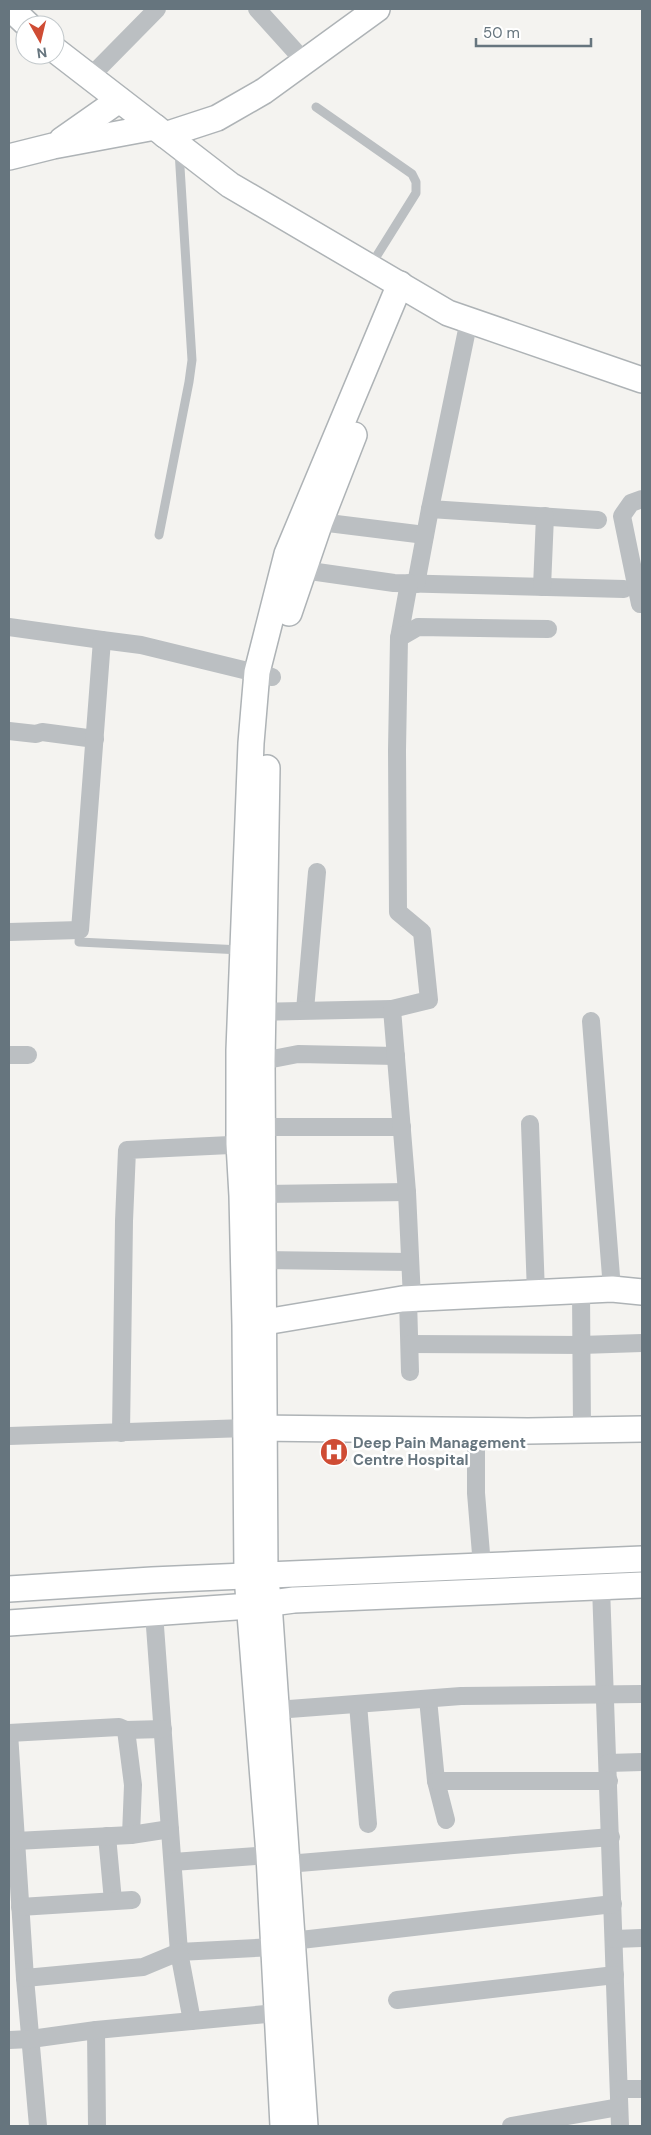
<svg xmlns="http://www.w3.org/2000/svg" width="651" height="2135" font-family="'DM Sans',sans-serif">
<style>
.building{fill:#a3aaaf}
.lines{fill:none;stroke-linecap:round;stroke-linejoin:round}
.secondary-casing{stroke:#aeb3b6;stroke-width:28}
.lane{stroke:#bbbfc2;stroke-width:9}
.street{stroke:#bbbfc2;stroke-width:18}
.secondary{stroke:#fff;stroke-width:25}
.labels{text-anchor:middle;stroke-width:5;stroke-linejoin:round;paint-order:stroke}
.poi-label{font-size:15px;font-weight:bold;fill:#66757e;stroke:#fff;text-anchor:start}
</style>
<rect width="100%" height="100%" fill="#f4f3f0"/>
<path class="building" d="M323,1443H346L347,1461L325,1463Z"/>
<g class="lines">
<defs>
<g id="secondary">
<path d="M11,9L28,25"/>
<path d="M55,50L230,185L448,313L642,380"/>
<path d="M165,135L217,118L264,91L377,9"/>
<path d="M62,140L119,100"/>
<path d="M9,157L53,146L155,127"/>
<path d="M289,613L320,522L354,435"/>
<path d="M267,768L262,1061L265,1575L269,1603L305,2126"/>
<path d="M247,1325L402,1299L612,1289L642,1292"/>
<path d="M247,1428L528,1431L642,1429"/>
<path d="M9,1589L152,1580L642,1559"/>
<path d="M9,1623L250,1606L294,1600L642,1585"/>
<path d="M283,2126L269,1855L247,1576L245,1325L242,1196L239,1144V1050L251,743L257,672L287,554L400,284"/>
</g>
</defs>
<use href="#secondary" class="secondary-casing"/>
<g class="lane">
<path d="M316,107L412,174L416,182V193L371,265"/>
<path d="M159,535L189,382L192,360L179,151"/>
<path d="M80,930L79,942L241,950"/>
</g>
<g class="street">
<path d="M257,9L304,61"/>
<path d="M90,77L157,9"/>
<path d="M469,320L430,509L598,520"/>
<path d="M320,522L425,535"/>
<path d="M303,570L394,583L624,589"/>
<path d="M416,584L430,509"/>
<path d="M542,587L545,516"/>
<path d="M640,604L622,516L631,503L642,499"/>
<path d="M9,627L102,640"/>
<path d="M399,638L409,583"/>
<path d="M9,731L36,734L42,732L95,739"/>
<path d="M9,932L80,930L102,640L141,645L272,677"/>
<path d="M305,1010L317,872"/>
<path d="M252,1012L392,1009"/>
<path d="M591,1021L612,1289"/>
<path d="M9,1055H28"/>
<path d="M262,1061L298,1054L396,1056"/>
<path d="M530,1124L536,1294"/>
<path d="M263,1127H402"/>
<path d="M264,1194L407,1192"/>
<path d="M263,1260L410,1262"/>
<path d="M581,1291L582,1430"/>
<path d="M408,1299L410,1372"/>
<path d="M412,1299L407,1192L392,1009L429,1000L422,932L398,912L397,750L399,638L418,627L548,629"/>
<path d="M410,1344L581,1345L642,1343"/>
<path d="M476,1431V1493L482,1566"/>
<path d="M121,1433L124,1221L127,1150L251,1144"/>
<path d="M9,1436L246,1428"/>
<path d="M601,1587L620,2126"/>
<path d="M154,1613L179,1952L274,1947"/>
<path d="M428,1699L436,1781L446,1820"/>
<path d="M358,1704L368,1824"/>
<path d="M276,1710L461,1696L642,1694"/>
<path d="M126,1730L163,1729"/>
<path d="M9,1733L25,1978L38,2126"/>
<path d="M9,1733L119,1727L126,1730L133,1785L131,1835"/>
<path d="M608,1763L642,1762"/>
<path d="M436,1781H609"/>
<path d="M107,1836L113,1901"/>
<path d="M16,1841L131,1835L170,1829"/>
<path d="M173,1862L269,1855"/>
<path d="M287,1864L611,1837"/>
<path d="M20,1907L132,1900"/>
<path d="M614,1939L642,1938"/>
<path d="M292,1941L613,1904"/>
<path d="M25,1978L143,1967L179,1952L192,2021"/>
<path d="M397,2000L615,1975"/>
<path d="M96,2030L97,2126"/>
<path d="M9,2040L31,2039L96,2030L277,2013"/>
<path d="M620,2089H642"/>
<path d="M511,2126L619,2107"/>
</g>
<use href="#secondary" class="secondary"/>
</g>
<defs>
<symbol id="hospital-disc" viewBox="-11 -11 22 22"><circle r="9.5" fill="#cf4c34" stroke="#fff"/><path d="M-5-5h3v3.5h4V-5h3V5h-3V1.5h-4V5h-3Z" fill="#fff"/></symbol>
</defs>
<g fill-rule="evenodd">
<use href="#hospital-disc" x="318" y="1436" width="32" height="32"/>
</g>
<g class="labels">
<g class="poi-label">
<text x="353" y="1448">Deep Pain Management<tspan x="353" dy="17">Centre Hospital</tspan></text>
</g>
</g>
<rect width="651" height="2135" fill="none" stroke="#66757e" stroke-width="20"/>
<g transform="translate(40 40) rotate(172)"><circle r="24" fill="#ffffff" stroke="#c2c8cb"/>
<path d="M0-4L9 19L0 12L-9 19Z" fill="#cf4c34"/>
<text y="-8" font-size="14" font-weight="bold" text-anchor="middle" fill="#66757e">N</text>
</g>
<path d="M476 38v8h115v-8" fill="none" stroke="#66757e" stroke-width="2.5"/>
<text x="483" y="38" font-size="15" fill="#66757e" stroke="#ffffff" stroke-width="4" paint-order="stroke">50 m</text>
</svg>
